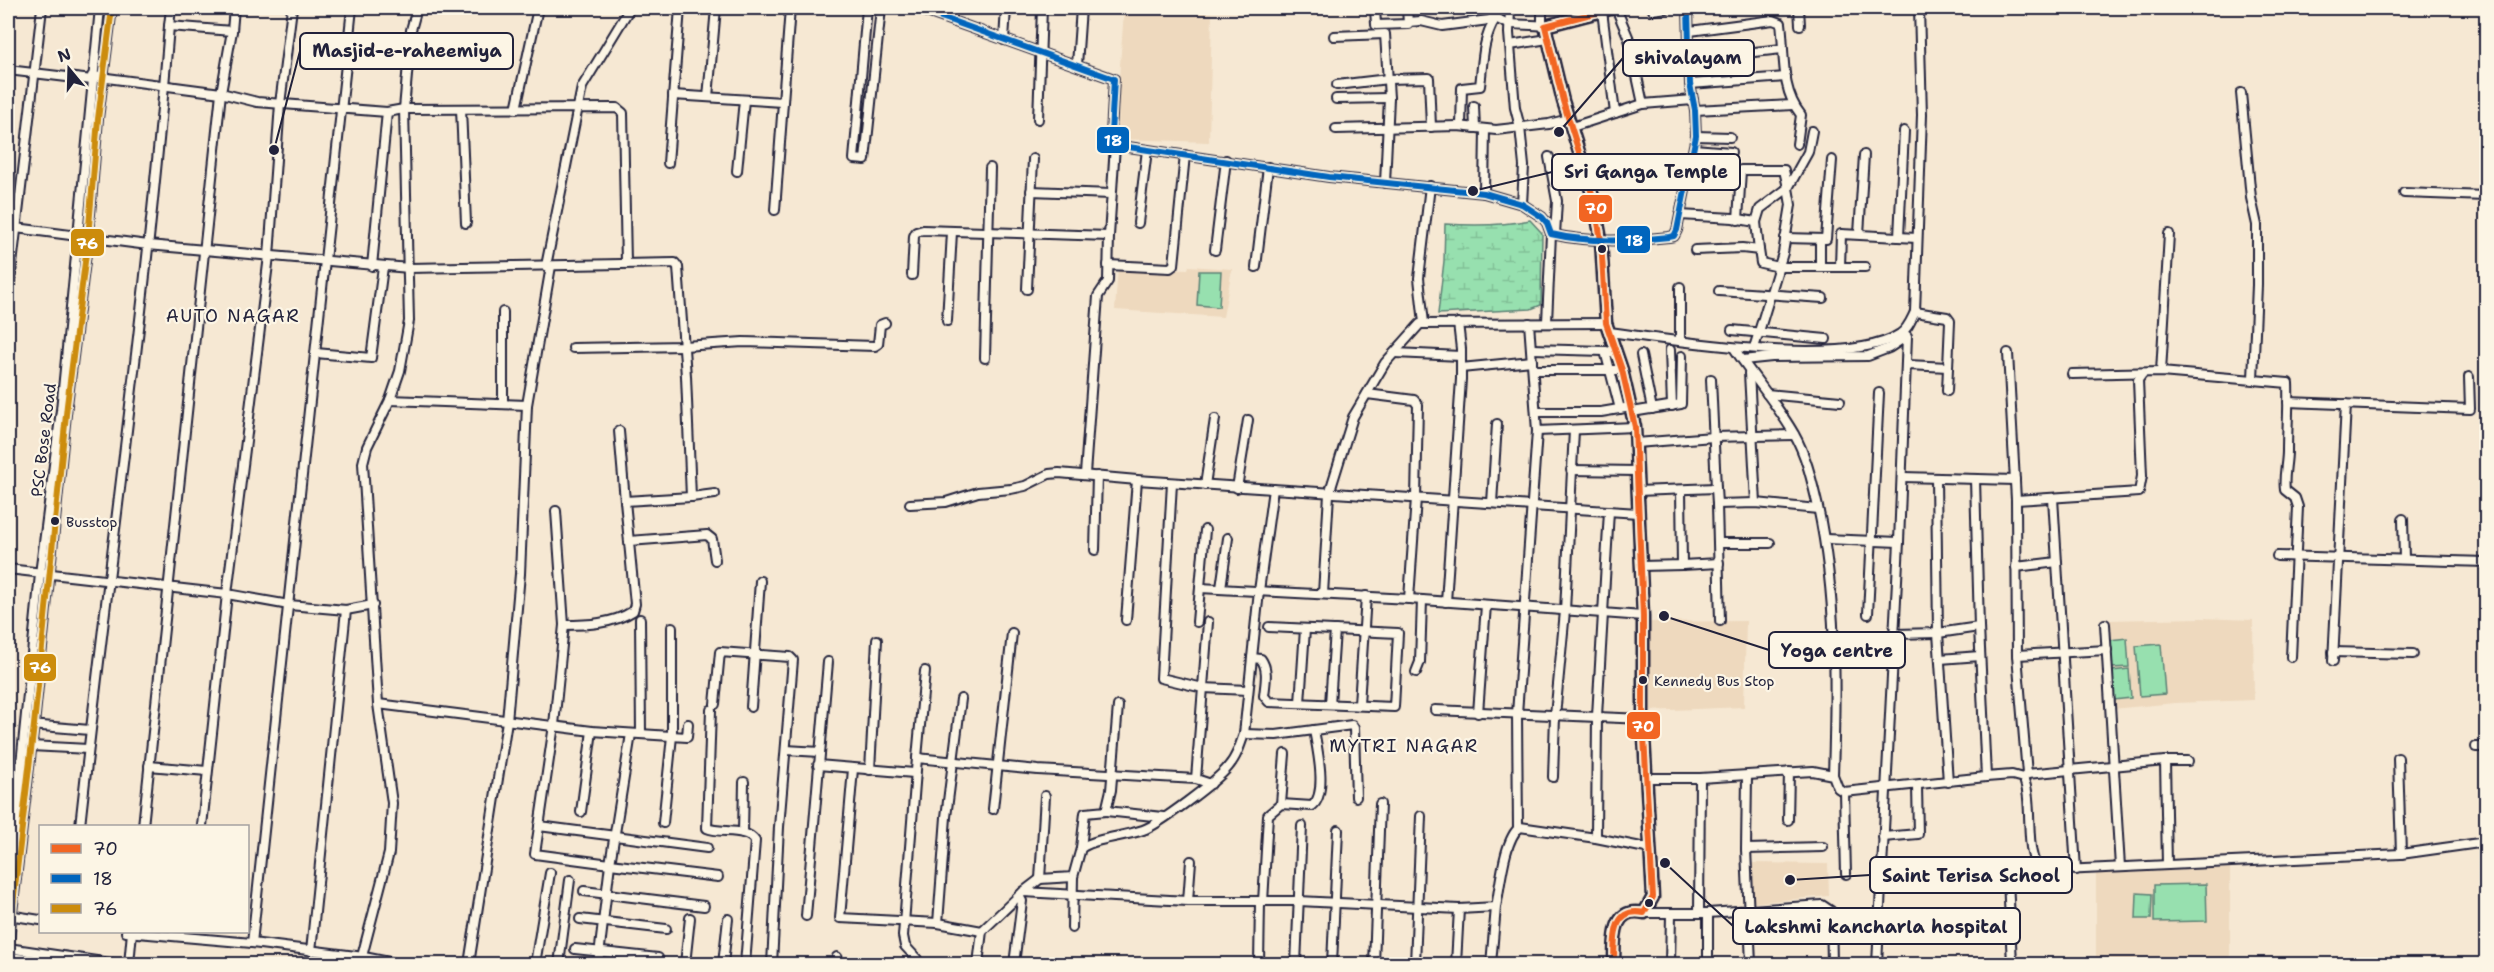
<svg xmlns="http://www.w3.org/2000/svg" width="2494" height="972" font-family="'Shantell Sans',sans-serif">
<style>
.built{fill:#eed9be}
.wetland{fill:url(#wetland-marsh);stroke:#5c8175;stroke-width:1.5}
.pitch{fill:#97e0af;stroke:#5c8175;stroke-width:1.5}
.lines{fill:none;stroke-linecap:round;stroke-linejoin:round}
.minor-casing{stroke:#22223b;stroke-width:12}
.major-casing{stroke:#22223b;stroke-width:15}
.minor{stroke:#fcf5e5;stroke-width:8}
.major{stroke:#fddcac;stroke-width:10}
.bus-1-casing{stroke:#fcf5e5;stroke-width:10}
.bus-2-casing{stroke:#fcf5e5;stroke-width:10}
.bus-3-casing{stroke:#fcf5e5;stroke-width:10}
.bus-1{stroke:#f26522;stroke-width:6}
.bus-2{stroke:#0065bd;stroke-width:6}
.bus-3{stroke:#cc8c0c;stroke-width:6}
.bus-dot{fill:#22223b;stroke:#fcf5e5;stroke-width:2}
.labels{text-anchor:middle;stroke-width:4.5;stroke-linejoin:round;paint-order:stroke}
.bus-label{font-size:14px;fill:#22223b;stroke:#fcf5e5;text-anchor:start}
.street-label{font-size:16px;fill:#22223b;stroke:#fcf5e5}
.neighbourhood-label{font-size:18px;letter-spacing:1.5px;fill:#22223b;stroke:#fcf5e5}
.leader{fill:none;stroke:#22223b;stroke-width:2}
.callout-dot{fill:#22223b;stroke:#fcf5e5;stroke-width:2}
.callout{fill:#fcf5e5;stroke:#22223b;stroke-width:2}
.callout-label{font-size:18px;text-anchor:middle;font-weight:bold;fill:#22223b}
.line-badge{stroke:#fcf5e5;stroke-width:2}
.badge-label{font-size:16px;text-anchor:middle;font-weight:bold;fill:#fff}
</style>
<defs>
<pattern id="wetland-marsh" width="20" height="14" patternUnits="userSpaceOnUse" patternTransform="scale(1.5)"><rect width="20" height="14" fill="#97e0af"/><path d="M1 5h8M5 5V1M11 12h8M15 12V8" fill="none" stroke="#82c097"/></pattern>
</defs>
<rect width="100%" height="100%" fill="#f6e8d3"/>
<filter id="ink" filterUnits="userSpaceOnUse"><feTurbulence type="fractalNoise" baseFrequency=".0167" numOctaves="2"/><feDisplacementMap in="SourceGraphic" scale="12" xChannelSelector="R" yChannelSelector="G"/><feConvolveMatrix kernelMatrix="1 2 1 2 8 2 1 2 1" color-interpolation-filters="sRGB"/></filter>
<g filter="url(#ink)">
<g class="built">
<path d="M1124,11L1212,13L1209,142L1118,139L1119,79Z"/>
<path d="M1189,266L1232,269L1223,317L1115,310L1118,267L1188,269Z"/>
<path d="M2201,618L2253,620L2254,700L2175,703L2112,709L2107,620Z"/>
<path d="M1746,621L1744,707L1648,711V622Z"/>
<path d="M1751,863L1828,864L1829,896L1751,903Z"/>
<path d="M2230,868V964H2096V874Z"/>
</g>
<path class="wetland" d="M1530,220L1542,233L1541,305L1531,309L1438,314L1444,261L1445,224C1474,226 1502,226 1530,220Z"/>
<g class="pitch">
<path d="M1199,271H1221L1219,307L1197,305Z"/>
<path d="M2127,638L2129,667L2112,668L2110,640Z"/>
<path d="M2161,644L2165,694L2140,696L2136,646Z"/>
<path d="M2129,669L2131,698L2114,700L2112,671Z"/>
<path d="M2206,884L2207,921L2154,922V885Z"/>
<path d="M2137,893L2152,894L2151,919H2136Z"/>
</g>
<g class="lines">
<defs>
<g id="minor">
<path d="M171,8L169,26L232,31L234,8"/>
<path d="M867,8L854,159L865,160L881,8"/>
<path d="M916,8L1114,79L1111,134L1115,145L1329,177L1484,193L1522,204L1542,217L1547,223L1551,234C1589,243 1630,241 1669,237L1674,236L1677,230L1696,136L1695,110L1690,84L1688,8"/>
<path d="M952,8V20"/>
<path d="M1375,8L1376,25L1408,24L1407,8"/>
<path d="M1488,8C1503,31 1520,22 1545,26"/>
<path d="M1510,8L1509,33L1515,108L1520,127L1524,166L1522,204"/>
<path d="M1542,8V26"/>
<path d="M1616,8L1629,39L1643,104"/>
<path d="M1799,8L1800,25"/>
<path d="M1653,10L1667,8"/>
<path d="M1602,11L1615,113"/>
<path d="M1408,22L1421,21L1442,26L1489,20L1494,21"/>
<path d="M1690,31L1773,20L1781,23C1785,54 1780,89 1801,115L1797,144"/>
<path d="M1334,36L1385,34L1389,98L1385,183"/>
<path d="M1004,40L1006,8"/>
<path d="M1510,45L1548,39"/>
<path d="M1690,59L1782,49"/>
<path d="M1077,65L1081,8"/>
<path d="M8,70L92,80"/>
<path d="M92,76L221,93L257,102L387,112L404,109L617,108L623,113L626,263"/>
<path d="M1690,84L1786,77"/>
<path d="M1337,85L1388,79L1429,78L1431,127"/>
<path d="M2241,93L2251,198L2257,225V285L2253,379"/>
<path d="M673,95L782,102"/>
<path d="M708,97L716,8"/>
<path d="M1336,99L1389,98"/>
<path d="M1474,106L1475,128"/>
<path d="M461,109L466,223"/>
<path d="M516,109L538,8"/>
<path d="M1695,110L1793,105"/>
<path d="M1038,119L1042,8"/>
<path d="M1461,126L1462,88L1480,86C1483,62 1482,41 1495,19"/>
<path d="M1572,127L1643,104L1693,100"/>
<path d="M1336,129L1458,126L1496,130L1549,124L1569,119"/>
<path d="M1696,136L1730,137"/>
<path d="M1694,149L1731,152"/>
<path d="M1549,157L1557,201L1555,235"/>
<path d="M668,163L680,8"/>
<path d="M737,171L744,100"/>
<path d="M1031,191L1111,194"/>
<path d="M1484,193L1485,129"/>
<path d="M2404,193L2486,196"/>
<path d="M775,210L790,8"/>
<path d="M1680,215L1733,218L1756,222L1760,209L1788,188L1784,170H1741L1738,220"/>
<path d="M1756,222L1759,250"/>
<path d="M1138,223L1147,150"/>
<path d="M16,228L148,245L409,268L675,263L678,267L686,376L691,497L625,501L635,604L633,611C613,624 587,625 564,625"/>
<path d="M1859,234L1864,155"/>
<path d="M1899,237L1904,131"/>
<path d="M1785,238L1826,239L1832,160"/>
<path d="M1215,250L1226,160"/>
<path d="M1695,250L1742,248L1759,250L1761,263L1779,267H1865"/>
<path d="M1108,265L1170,268L1174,265L1185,155"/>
<path d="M372,266L387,112"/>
<path d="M546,266L582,87L630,8"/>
<path d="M1820,266V239"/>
<path d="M1256,267L1268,167"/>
<path d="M1840,267L1841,234L1917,238"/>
<path d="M912,275L914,236L916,232L923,230L1109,236L1115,145"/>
<path d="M1680,287V341"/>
<path d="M1027,289L1033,159"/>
<path d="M1719,291L1823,298"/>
<path d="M8,299L42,8"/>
<path d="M503,312V404"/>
<path d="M1915,312L1947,317L1950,321L1947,391"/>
<path d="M947,321L952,232"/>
<path d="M1547,322L1551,234"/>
<path d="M1424,323L1419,278L1430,186"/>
<path d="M1529,323L1537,431L1635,427"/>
<path d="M1732,330L1826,339"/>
<path d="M1609,332C1673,340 1848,369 1900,334C1908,329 1911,320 1915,312L1922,115L1919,8"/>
<path d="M573,348L684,346L743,342L875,346L878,344L880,325L885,323"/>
<path d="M1734,348C1753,377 1777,404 1794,434C1807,457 1812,482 1818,507C1837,596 1836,685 1833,775"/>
<path d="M1754,348L1783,253L1791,205L1788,188L1808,152L1812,131"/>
<path d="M1532,349L1605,351L1617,353"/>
<path d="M1670,350L1672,406"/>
<path d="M1605,351L1620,409"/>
<path d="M316,353L371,358L383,267"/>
<path d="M1395,353L1461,356"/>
<path d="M2008,353L2016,500L2017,655L2027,774"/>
<path d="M1641,355L1652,409"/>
<path d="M985,358L990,168"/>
<path d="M1743,360L1772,357L1868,356L1889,348L1907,336L1899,542L1825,539"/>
<path d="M1908,365L1948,367"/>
<path d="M1461,368L1532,361"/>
<path d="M1534,370H1622"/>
<path d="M2161,372L2169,234"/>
<path d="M1749,373L1756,503"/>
<path d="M2072,374L2161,372L2288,383C2289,406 2287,429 2287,451C2287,464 2283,477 2285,490L2295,498L2298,507L2291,657"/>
<path d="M1711,379L1716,488"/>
<path d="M1367,394L1414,400L1418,405L1416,498L1409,599"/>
<path d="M1767,394L1840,401"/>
<path d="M390,400L527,405"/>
<path d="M2288,402L2470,409L2469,377"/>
<path d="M1537,412H1601L1631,407"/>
<path d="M1632,412L1681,404L1682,356"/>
<path d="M619,431L625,501"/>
<path d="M1636,443L1713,437L1794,435"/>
<path d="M1571,470L1637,471"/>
<path d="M1085,474L1098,296L1108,281L1109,236"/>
<path d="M1903,477L2015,480"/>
<path d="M1936,478L1938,633L1948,782"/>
<path d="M1975,479L1979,627L1986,777"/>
<path d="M1172,483L1161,678L1203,688L1248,690"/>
<path d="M1205,485L1215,419"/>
<path d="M1237,488L1248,420"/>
<path d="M1637,491L1716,488L1717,504L1756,503L1818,509"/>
<path d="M691,497L715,494"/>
<path d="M2053,498L2076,870"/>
<path d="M2016,500L2139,492L2142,476L2138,380L2143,373"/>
<path d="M1492,503L1497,424"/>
<path d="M910,504L946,502L978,492L1011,489L1025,486L1049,474L1059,473L1137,480L1273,489"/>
<path d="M1717,504L1720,621"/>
<path d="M556,511L564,625L554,725L535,854L610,864L631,734"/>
<path d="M2403,519L2404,559"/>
<path d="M629,541L707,535L712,539L715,560"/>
<path d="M1719,543H1770"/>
<path d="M1095,550L1097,476"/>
<path d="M2277,556L2486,562"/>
<path d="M1682,565L1719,563"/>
<path d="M1641,566L1682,565L1681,490"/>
<path d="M2016,567L2057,562"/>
<path d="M8,569L227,594L289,605L346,610L373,605"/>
<path d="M1200,588L1409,599L1643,616"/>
<path d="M1221,588L1228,538"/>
<path d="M1323,594L1329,494L1353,417L1385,363L1420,324L1606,323"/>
<path d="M1446,602L1461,379V349L1458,323"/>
<path d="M1868,614L1879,393"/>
<path d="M640,619L641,734"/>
<path d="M1126,620L1137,480"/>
<path d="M1197,622L1205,530"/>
<path d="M2105,624L2120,867"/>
<path d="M1895,634L1938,633L1979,627"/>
<path d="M2333,652L2413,654"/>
<path d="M2017,655L2107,650"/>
<path d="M1252,658L1261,659C1269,670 1265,684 1264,696L1269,702L1394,707L1398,633L1269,627"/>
<path d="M1940,659L1980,656"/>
<path d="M2333,661L2346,404"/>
<path d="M1416,672L1420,662L1422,600"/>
<path d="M1300,703L1305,629"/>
<path d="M378,704L592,731L687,737L688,724"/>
<path d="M715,704L720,652L790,657L793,660L779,827L772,964"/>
<path d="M1330,704L1335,630"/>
<path d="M1359,704L1366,596"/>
<path d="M751,707L760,581"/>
<path d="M711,710L707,828C720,834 746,827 755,841L745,964"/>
<path d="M1435,710L1643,719"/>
<path d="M1478,713L1486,605"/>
<path d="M30,725L90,730"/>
<path d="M1244,734L1276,735L1352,725L1354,728L1356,797"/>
<path d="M31,746L88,749"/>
<path d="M2476,747H2486"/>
<path d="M786,750L820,752"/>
<path d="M917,758L925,671"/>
<path d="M2398,758L2401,854"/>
<path d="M2165,761L2167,865"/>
<path d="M818,765L914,773"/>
<path d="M149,766L207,771"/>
<path d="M853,769L840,918L938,923L982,931"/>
<path d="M870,770L877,640"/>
<path d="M1747,776L1746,849L1751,964"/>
<path d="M1553,777L1555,716L1565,611L1574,430"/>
<path d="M2024,777L2027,774L2165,761H2188"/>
<path d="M1647,778H1700L1813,771L1833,775L1838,788L1844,792L1986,777L2012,775L2023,778C2035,801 2022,859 2042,871L2401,854L2486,842"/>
<path d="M1196,779L1208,622"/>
<path d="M1844,792L1846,874"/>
<path d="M8,803L17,804"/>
<path d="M1281,804L1285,754"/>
<path d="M993,809L1012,633"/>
<path d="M1106,811L1163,817"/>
<path d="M581,812L592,731"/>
<path d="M1788,820L1789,772"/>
<path d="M663,823L672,736V627"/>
<path d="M80,826C109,560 148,293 169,26"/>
<path d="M143,826L221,93L232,31"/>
<path d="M202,826L227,594L269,256L280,104L292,8"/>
<path d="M539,826L707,848"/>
<path d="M1518,829L1517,714L1537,431"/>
<path d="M743,833L744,782"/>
<path d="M1883,837L1918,834L1917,786"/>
<path d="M1596,838L1597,716L1609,511"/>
<path d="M1081,848L1085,813L1106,811L1111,790L1118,706"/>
<path d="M1746,849L1823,847"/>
<path d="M8,875L17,804L40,574L61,410L100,8"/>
<path d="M1040,879L1045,796"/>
<path d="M2008,879L2012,964"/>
<path d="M1971,884L2031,874L2036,867"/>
<path d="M584,891L704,906"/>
<path d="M1023,892L1188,901H1299L1459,909L1496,907C1500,888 1504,838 1520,827L1596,838L1651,849"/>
<path d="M1188,901L1191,861"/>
<path d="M1263,902L1268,815L1281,804L1312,806C1328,794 1317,748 1314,730"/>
<path d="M1644,913H1708L1822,905L1831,911L1832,964"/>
<path d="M1699,913L1700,778"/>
<path d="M8,915L40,920"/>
<path d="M806,916L828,662"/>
<path d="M580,919L666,929"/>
<path d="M938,923L946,817L961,699"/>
<path d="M1072,928L1073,877"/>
<path d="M126,932L252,943L364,957L399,964"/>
<path d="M252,943L352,8"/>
<path d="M8,947L34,725L67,405L88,238L98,119L112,8"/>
<path d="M8,948L117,964"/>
<path d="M575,949L658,958"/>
<path d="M311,951L346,610"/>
<path d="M8,957L69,964"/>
<path d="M837,957L841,964"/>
<path d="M917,959L905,946L903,936L917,758L1038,770L1196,779L1211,784"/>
<path d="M129,964L132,932"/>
<path d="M360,964L389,853L392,803L378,704L363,463L367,447L390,400L400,371L409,321L404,109L411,30L417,8"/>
<path d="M469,964L507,721L520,574L527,405L551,266"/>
<path d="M535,964L550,873"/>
<path d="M559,964L570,880"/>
<path d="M598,964L610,864L718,877"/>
<path d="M685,964L690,918"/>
<path d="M723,964L728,919"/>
<path d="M978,964L982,931L1023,892L1040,879L1073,877L1081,848C1099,837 1123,837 1143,830C1158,825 1217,781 1228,767C1236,758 1240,746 1244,734L1259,591L1273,489L1638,513"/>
<path d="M1014,964L1022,901L1019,896"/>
<path d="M1259,964L1260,902"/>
<path d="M1296,964L1302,826"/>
<path d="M1332,964L1338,830"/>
<path d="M1374,964L1380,804"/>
<path d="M1415,964L1421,816"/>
<path d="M1456,964L1459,909"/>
<path d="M1491,964L1496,907"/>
<path d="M1670,964L1671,914"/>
<path d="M1708,964V913"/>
<path d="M1877,964L1899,542"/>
</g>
<path id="major" d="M1614,8L1545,26L1563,101L1594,200L1601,240L1606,323L1622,370L1635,427L1643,616V719L1653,897L1644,913C1610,906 1615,943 1614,964"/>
</defs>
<use href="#minor" class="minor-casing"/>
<use href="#major" class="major-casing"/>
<use href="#minor" class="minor"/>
<use href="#major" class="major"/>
<defs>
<path id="bus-1" d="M1614,8L1545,26L1563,101L1594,200L1601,240L1606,323L1622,370L1635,427L1643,616V719L1653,897L1644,913C1610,906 1615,943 1614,964"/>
<path id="bus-2" d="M916,8L1114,79L1111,134L1115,145L1329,177L1484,193L1522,204L1542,217L1547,223L1551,234C1589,243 1630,241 1669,237L1674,236L1677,230L1696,136L1695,110L1690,84L1688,8"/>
<path id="bus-3" d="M8,947L34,725L67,405L88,238L98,119L112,8"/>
</defs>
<use href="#bus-1" class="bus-1-casing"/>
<use href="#bus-2" class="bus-2-casing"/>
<use href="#bus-3" class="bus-3-casing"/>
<use href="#bus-1" class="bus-1"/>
<use href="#bus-2" class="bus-2"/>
<use href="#bus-3" class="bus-3"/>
</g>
</g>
<g class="bus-dot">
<circle cx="1602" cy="249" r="5"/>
<circle cx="55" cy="521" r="5"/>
<circle cx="1643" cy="680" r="5"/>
<circle cx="1649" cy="903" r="5"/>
</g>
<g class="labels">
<g class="bus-label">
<text x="66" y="527">Busstop</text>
<text x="1654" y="686">Kennedy Bus Stop</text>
</g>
<g class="street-label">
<text transform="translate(43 440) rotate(-83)" y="6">PSC Bose Road</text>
</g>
<g class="neighbourhood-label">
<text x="233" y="322">AUTO NAGAR</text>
<text x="1404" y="752">MYTRI NAGAR</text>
</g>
</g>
<path class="leader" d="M274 150L300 51M1559 132L1623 58M1473 191L1552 172M1664 616L1769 650M1790 880L1870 875M1665 863L1733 926"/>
<g class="callout-dot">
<circle cx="274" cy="150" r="6"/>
<circle cx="1559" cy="132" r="6"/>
<circle cx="1473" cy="191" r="6"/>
<circle cx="1664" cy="616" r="6"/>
<circle cx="1790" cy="880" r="6"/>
<circle cx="1665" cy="863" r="6"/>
</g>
<g class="callout">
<rect x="300" y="33" width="213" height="36" rx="6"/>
<rect x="1623" y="40" width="131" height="36" rx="6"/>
<rect x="1552" y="154" width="188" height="36" rx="6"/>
<rect x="1769" y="632" width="136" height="36" rx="6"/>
<rect x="1870" y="857" width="202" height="36" rx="6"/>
<rect x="1733" y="908" width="287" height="36" rx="6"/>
</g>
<g class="callout-label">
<text x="407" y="57">Masjid-e-raheemiya</text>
<text x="1688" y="64">shivalayam</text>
<text x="1646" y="178">Sri Ganga Temple</text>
<text x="1837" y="657">Yoga centre</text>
<text x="1971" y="882">Saint Terisa School</text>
<text x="1876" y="933">Lakshmi kancharla hospital</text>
</g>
<g class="line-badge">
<rect x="1096" y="126" width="34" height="28" rx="6" fill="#0065bd"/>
<rect x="1578" y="194" width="35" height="29" rx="6" fill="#f26522"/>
<rect x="1616" y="225" width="35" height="29" rx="6" fill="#0065bd"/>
<rect x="70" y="228" width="35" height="29" rx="6" fill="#cc8c0c"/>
<rect x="23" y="653" width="34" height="29" rx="6" fill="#cc8c0c"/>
<rect x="1626" y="711" width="35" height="29" rx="6" fill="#f26522"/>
</g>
<g class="badge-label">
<text x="1113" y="146">18</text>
<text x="1596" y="214">70</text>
<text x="1634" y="246">18</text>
<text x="87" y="249">76</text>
<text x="40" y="673">76</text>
<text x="1643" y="732">70</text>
</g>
<rect width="2494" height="972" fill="none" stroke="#fcf5e5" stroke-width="30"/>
<rect x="15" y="15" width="2464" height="942" fill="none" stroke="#22223b" stroke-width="2" filter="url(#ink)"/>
<rect x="39" y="825" width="210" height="108" fill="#fcf5e5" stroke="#a5a1a1" stroke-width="1.5"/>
<rect x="51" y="844" width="30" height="9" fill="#f26522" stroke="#a5a1a1" stroke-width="1.5"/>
<text x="93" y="855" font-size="18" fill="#22223b">70</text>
<rect x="51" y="874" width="30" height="9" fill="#0065bd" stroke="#a5a1a1" stroke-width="1.5"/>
<text x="93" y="885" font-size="18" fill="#22223b">18</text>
<rect x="51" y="904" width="30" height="9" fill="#cc8c0c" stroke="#a5a1a1" stroke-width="1.5"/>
<text x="93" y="915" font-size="18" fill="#22223b">76</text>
<g transform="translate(69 69) rotate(341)" stroke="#fcf5e5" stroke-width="4.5" paint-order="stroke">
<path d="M0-4.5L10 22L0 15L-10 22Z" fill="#22223b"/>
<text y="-9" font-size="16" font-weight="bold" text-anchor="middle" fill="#22223b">N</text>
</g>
</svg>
